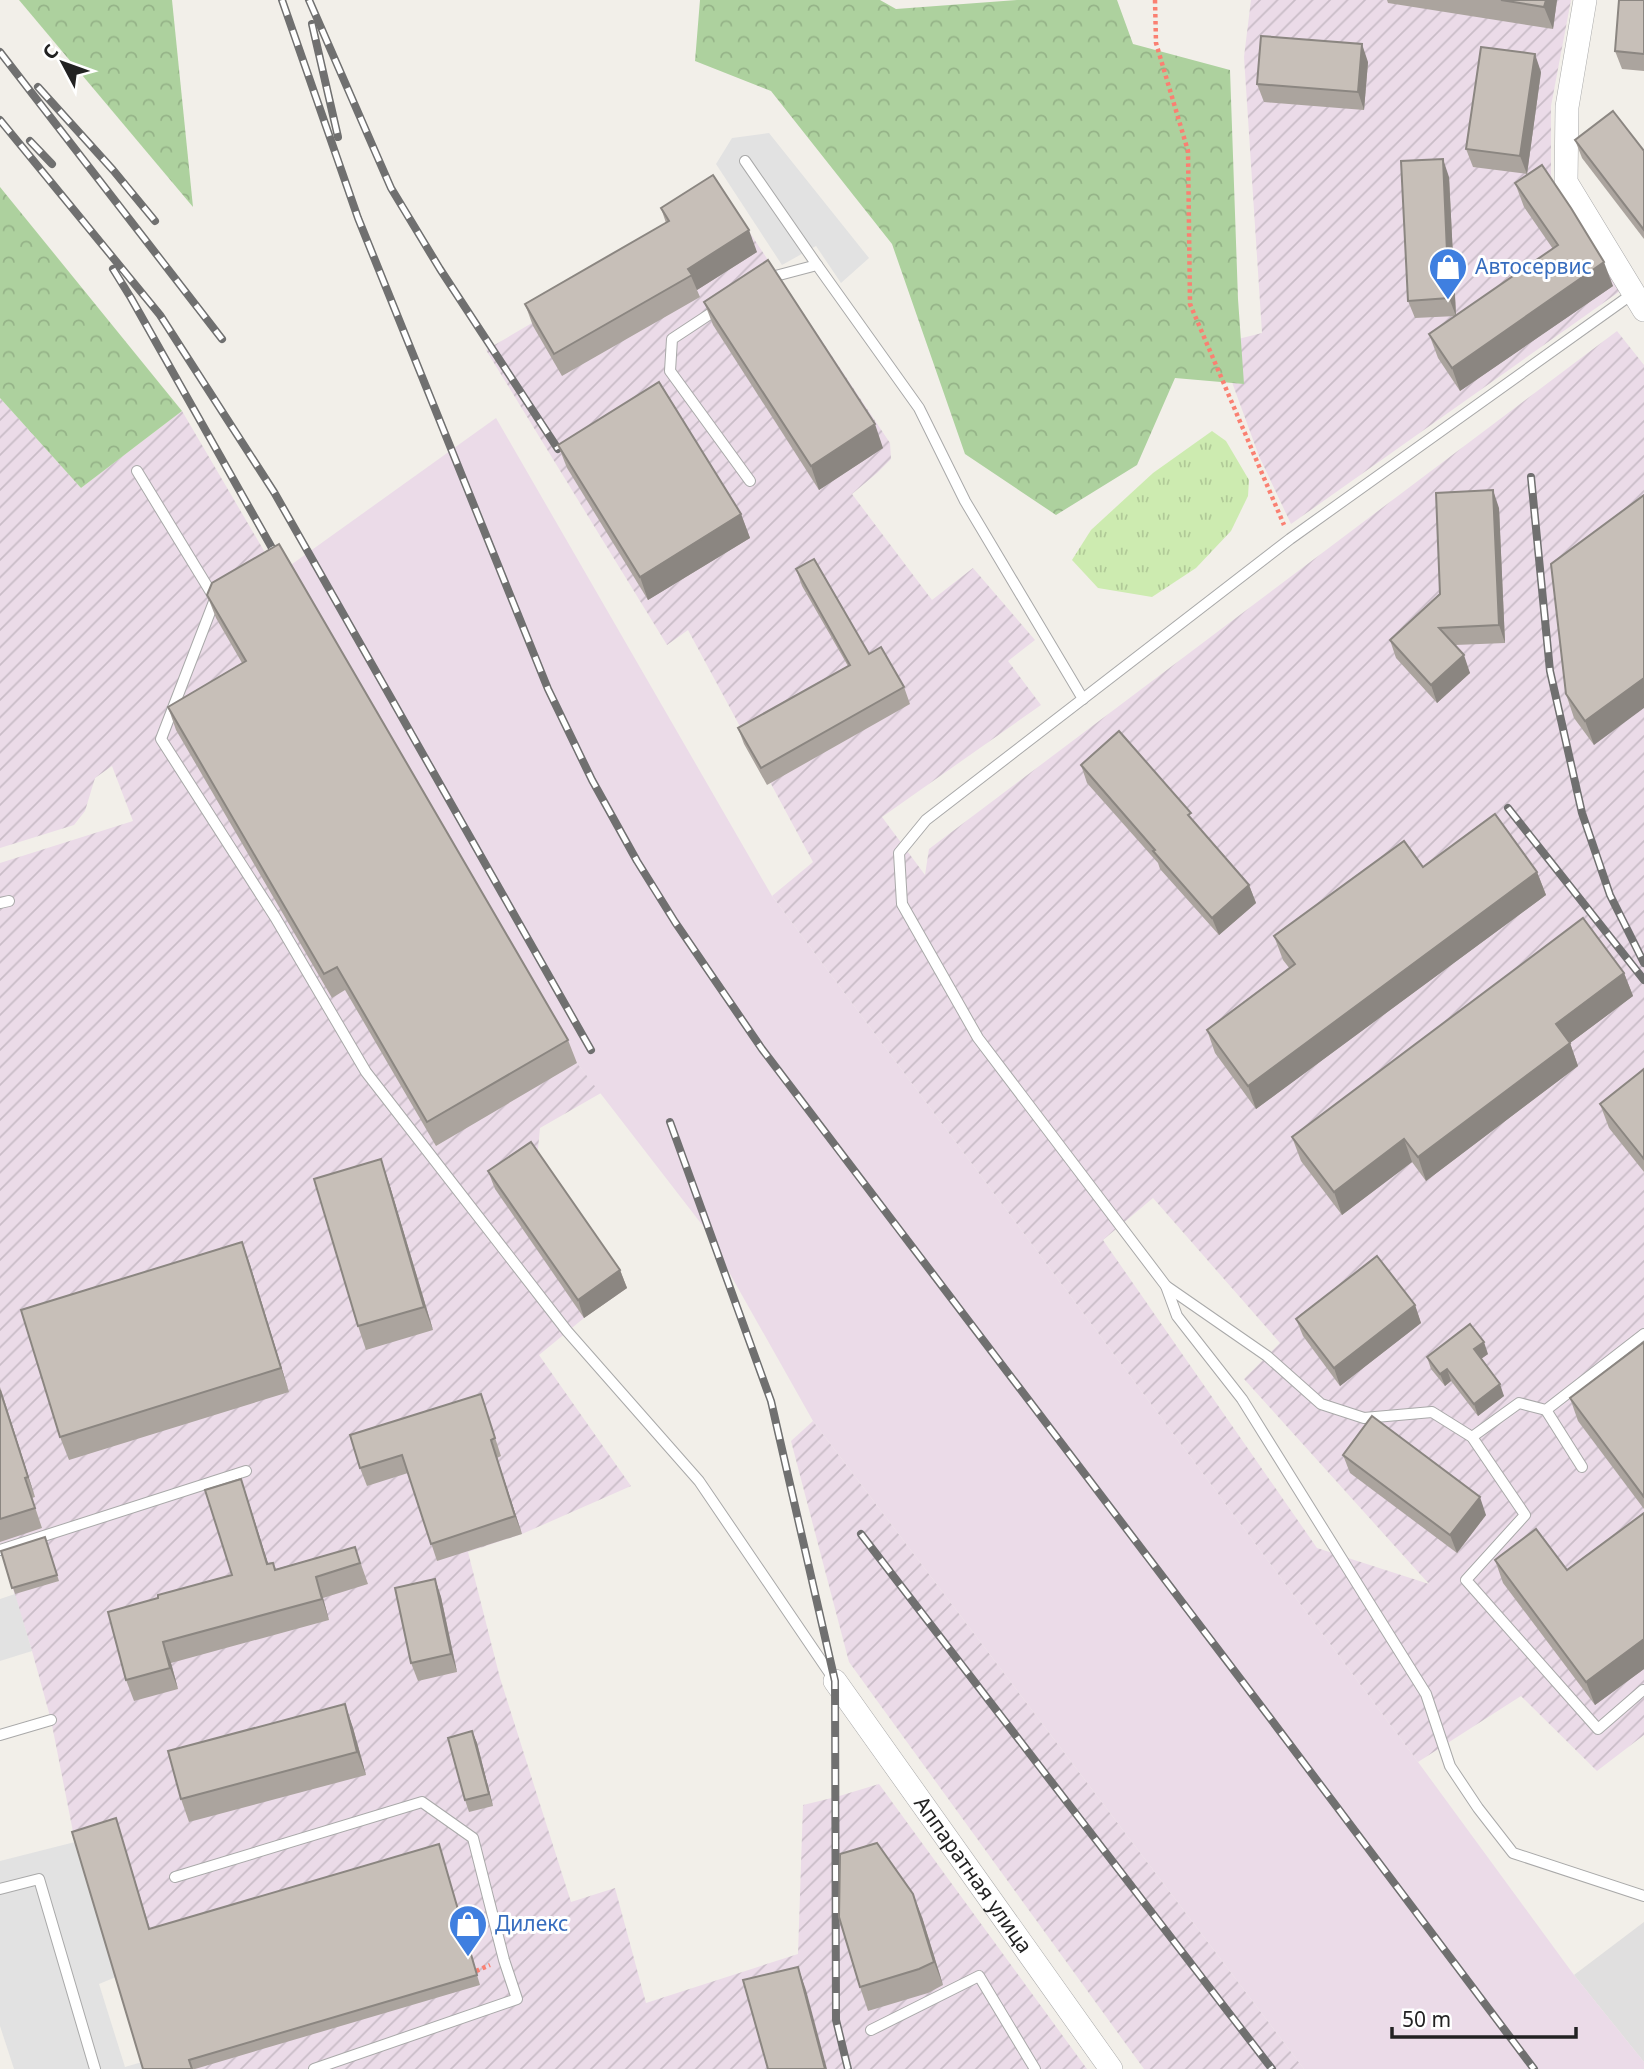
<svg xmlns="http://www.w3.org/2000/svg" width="1644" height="2069" font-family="'Noto Sans',sans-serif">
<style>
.residential{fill:#e0dfdf}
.industrial{fill:url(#industrial-furrows);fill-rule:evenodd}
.railway{fill:#ebdbe8}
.grass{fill:url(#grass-tufts)}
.forest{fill:url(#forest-crowns)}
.parking{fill:#e2e2e2}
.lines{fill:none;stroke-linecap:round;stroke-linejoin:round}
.lane-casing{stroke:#a9a9a9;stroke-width:12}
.street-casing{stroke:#a9a9a9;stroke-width:24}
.path{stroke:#fa8072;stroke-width:4.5;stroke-dasharray:3.5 3.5;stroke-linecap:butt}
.lane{stroke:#fff;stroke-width:10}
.street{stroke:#fff;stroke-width:23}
.rail-casing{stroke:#707070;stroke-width:8}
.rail{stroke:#fff;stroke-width:5;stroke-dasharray:16;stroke-linecap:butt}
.wall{fill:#aba49e}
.shaded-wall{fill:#8b8681}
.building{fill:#c7bfb8;stroke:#8b8681;stroke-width:2}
.labels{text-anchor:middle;stroke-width:6;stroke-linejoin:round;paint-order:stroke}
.shop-label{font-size:21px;fill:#366cbe;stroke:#fff;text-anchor:start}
.street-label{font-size:21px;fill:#222;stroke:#fff}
</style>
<defs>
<pattern id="industrial-furrows" width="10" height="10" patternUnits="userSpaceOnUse" patternTransform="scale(1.75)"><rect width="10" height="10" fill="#ebdbe8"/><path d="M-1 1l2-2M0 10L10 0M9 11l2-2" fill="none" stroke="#c9bcc7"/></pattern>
<pattern id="grass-tufts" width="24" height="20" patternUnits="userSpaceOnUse" patternTransform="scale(1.75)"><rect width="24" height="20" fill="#cdebb0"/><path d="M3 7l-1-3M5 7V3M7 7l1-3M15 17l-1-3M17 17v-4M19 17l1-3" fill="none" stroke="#b0c997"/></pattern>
<pattern id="forest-crowns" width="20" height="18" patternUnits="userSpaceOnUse" patternTransform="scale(1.75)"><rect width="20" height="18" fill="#add19e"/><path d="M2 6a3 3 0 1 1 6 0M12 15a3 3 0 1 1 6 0" fill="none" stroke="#95b388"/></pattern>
</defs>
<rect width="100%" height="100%" fill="#f2efe9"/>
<path class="residential" d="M1644,1922V2062L1574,1975Z"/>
<g class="industrial">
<path d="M1251,0H1571L1551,106V182L1623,289L1291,524L1259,456L1218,344L1262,333L1244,57Z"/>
<path d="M732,206L890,443L891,459L877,473L852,494L932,600L973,568L1035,640L1008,661L1041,705L882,817L925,875L929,849L1617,331L1644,365V1735L1597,1771L1521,1696L1418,1762L772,896L813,862L688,630L667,645L486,350ZM1153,1198L1280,1343L1244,1379L1429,1584L1317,1548L1103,1240Z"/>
<path d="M0,398L81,488L182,411L267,556L577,1063L601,1093L540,1128L537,1159L627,1288L584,1318L539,1355L631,1486L522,1534L468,1552L500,1678L571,1902L615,1888L646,2003L798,1954L803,1805L836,1797L879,1784L1087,2069H144L75,1842L51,1720L32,1651L0,1547V863L133,821L112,766L95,778L85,811L74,825L0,848Z"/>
<path d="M813,1421L1304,2069H1144L849,1662L791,1441Z"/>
</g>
<path class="railway" d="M496,418L772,896L1418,1762L1574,1975L1644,2062V2069H1304L813,1421L703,1226L577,1063L288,567Z"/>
<path class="grass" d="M1212,431L1226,441L1249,480L1248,496L1231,531L1196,568L1152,597L1098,588L1072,560L1091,530L1153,473Z"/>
<g class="forest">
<path d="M19,0H172L193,207Z"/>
<path d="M700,0H880L896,9L1017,0H1117L1133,44L1230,70L1238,299L1244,384L1175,378L1137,465L1056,515L965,454L892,244L771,91L695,61Z"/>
<path d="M0,187L182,411L81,488L0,398Z"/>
</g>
<g class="parking">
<path d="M769,133L869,258L841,283L816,246L782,265L716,164L732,138Z"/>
<path d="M15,1594L32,1651L0,1661V1599Z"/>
<path d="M75,1842L116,1977L99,1984L125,2067L142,2062L144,2069H14L0,2026V1861Z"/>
</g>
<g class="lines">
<defs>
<g id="lane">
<path d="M745,161L817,265"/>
<path d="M764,279L817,265L919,408L965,501L1083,699"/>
<path d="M1635,292L1290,539L926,820L899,853L902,904L978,1038L1166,1286L1177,1316L1242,1399L1426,1694L1450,1766L1478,1808L1513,1853L1644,1896"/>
<path d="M719,308L672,339L670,371L750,481"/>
<path d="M137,471L215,599L161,739L275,917L366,1072L567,1331L699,1481L835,1681"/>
<path d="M0,903L9,901"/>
<path d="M1166,1286L1267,1356L1321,1404L1364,1418L1432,1412L1472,1437L1525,1515L1466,1580L1598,1729L1643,1690"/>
<path d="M1546,1410L1582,1467"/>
<path d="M1472,1437L1519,1403L1546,1410L1644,1334"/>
<path d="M0,1550L246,1471"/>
<path d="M0,1735L51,1720"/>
<path d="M175,1877L422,1802L473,1838L504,1960L517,1999L314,2069"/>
<path d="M0,1889L39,1879L95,2069"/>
<path d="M871,2030L979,1976L1035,2069"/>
</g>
<g id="street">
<path d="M1585,0L1567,107L1566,182L1644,310"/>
<path id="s1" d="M835,1681L1111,2069"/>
</g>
</defs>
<use href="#lane" class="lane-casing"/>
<use href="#street" class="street-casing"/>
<g class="path">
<path d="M1155,0L1156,43L1188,151L1190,304L1284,525"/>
<path d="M476,1971L490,1965"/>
</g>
<use href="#lane" class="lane"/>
<use href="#street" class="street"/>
<defs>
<g id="rail">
<path d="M282,0L358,218L548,689L592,780L637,861L675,922L762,1049L1264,1710L1534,2069"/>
<path d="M309,0L391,188L440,269L558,449"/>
<path d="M312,24L338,137"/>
<path d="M0,52L222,339"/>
<path d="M38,87L113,170L155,221"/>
<path d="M0,120L160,315L274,492L591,1050"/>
<path d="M30,141L52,164"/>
<path d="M113,269L131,298L281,564"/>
<path d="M1531,477L1550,671L1582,813L1610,895L1644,963"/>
<path d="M1508,808L1644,980"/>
<path d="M670,1122L771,1401L835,1681L836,2020L848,2069"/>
<path d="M861,1534L1272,2069"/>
</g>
</defs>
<use href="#rail" class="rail-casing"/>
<use href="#rail" class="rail"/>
</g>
<g class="wall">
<path d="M1387,0H1557L1553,29L1388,3Z"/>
<path d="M1644,0V71L1622,69L1615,51Z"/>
<path d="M1368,62L1364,110L1264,102L1257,84Z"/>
<path d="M1541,72L1527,174L1473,167L1466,149Z"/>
<path d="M1575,140L1644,151V239L1582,158Z"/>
<path d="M1449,177L1456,316L1553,249L1524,207L1515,183L1613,286L1460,391L1438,358L1429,334L1456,316L1415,318L1408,301Z"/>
<path d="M661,208L757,252L697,290L700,297L562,376L533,326L525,304L666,223Z"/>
<path d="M704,302L883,448L819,490L713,325Z"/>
<path d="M558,445L741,514L750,538L648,600L567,468Z"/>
<path d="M1644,495L1594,745L1574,718L1566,694Z"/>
<path d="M1499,508L1505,643L1455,645L1470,673L1437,703L1396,658L1390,640L1440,594Z"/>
<path d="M796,569L869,654L904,687L910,704L767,785L744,744L738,728L848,666L802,586Z"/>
<path d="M207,595L568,1040L577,1063L436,1146L345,990L332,998L176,730L168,707L242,663L216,618Z"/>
<path d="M1081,765L1194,822L1249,885L1256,903L1219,935L1160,869L1158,863L1087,783Z"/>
<path d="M1423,867L1537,872L1546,895L1256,1109L1215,1053L1207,1030L1290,969L1283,960L1274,936Z"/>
<path d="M1624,973L1633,996L1570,1043L1578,1066L1426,1181L1412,1162L1342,1215L1301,1161L1292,1137Z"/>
<path d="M1644,1069V1172L1609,1128L1600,1104Z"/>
<path d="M488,1171L620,1270L627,1288L584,1318L495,1189Z"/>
<path d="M389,1183L433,1330L366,1350L358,1326Z"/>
<path d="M242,1242L250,1265L289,1392L69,1460L60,1437Z"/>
<path d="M1415,1305L1421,1323L1340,1386L1303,1336L1296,1319Z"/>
<path d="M1644,1342V1509L1578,1421L1570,1398Z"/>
<path d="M1488,1354L1481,1359L1504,1396L1478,1416L1451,1381L1445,1386L1431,1369L1427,1357Z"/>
<path d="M0,1387L35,1497L32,1498L42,1528L0,1542Z"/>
<path d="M481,1394L501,1456L497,1458L522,1534L437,1561L408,1473L367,1486L360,1468Z"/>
<path d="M1343,1455L1486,1515L1457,1553L1350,1473Z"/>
<path d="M241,1479L268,1564L273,1563L276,1569L355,1547L368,1584L323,1598L329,1620L171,1663L178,1689L134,1701L126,1680L158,1598L232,1575Z"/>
<path d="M1644,1513V1669L1595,1705L1503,1583L1495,1560L1567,1570Z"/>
<path d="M45,1537L59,1581L15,1594L1,1551Z"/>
<path d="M435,1579L441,1597L457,1672L418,1681L411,1663Z"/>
<path d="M345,1704L353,1728L366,1775L189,1822L181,1799Z"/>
<path d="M472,1731L477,1743L493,1806L469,1812L465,1800Z"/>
<path d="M119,1828L150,1929L442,1855L480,1985L195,2069H143Z"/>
<path d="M922,1917L943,1985L928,1993L868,2011L860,1987Z"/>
</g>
<g class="shaded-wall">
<path d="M1546,0H1557L1553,29L1544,7Z"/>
<path d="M1362,44L1368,62L1364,110L1358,92Z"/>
<path d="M1535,54L1541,72L1527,174L1520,156Z"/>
<path d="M1443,159L1449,177L1456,316L1449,298Z"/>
<path d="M749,230L757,252L697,290L688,269Z"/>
<path d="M1604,262L1613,286L1460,391L1452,368Z"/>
<path d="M875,424L883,448L819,490L811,466Z"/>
<path d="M1493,490L1499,508L1505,643L1499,625Z"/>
<path d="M741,514L750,538L648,600L640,577Z"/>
<path d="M1464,655L1470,673L1437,703L1431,685Z"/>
<path d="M1644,678V708L1594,745L1585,721Z"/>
<path d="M1537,872L1546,895L1256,1109L1248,1086Z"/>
<path d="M1249,885L1256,903L1219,935L1212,918Z"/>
<path d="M1624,973L1633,996L1570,1043L1578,1066L1426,1181L1418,1157L1556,1024Z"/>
<path d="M1404,1139L1412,1162L1342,1215L1334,1192Z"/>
<path d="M381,1159L389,1183L433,1330L424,1307Z"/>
<path d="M242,1242L250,1265L289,1392L281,1368Z"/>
<path d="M620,1270L627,1288L584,1318L578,1300Z"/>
<path d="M1415,1305L1421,1323L1340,1386L1334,1368Z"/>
<path d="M1484,1342L1488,1354L1478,1361L1474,1349Z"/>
<path d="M1447,1369L1451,1381L1445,1386L1440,1374Z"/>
<path d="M1500,1384L1504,1396L1478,1416L1474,1404Z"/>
<path d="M0,1387L35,1497L28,1477Z"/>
<path d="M491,1440L497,1458L522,1534L515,1516Z"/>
<path d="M241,1479L248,1500L275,1585L267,1564Z"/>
<path d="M1480,1497L1486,1515L1457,1553L1450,1535Z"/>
<path d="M316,1577L323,1598L329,1620L322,1599Z"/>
<path d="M435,1579L441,1597L457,1672L451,1654Z"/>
<path d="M1644,1639V1669L1595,1705L1586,1682Z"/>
<path d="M163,1642L171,1663L178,1689L170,1668Z"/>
<path d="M345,1704L353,1728L366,1775L357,1752Z"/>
<path d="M472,1731L477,1743L493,1806L489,1794Z"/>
<path d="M913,1894L922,1917L943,1985L934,1962Z"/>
<path d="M798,1967L806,1990L827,2069H825Z"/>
</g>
<g class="building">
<path d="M1501,0H1546L1544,7Z"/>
<path d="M1619,0H1644V54L1615,51Z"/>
<path d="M1261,36L1362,44L1358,92L1257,84Z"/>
<path d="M1481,47L1535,54L1520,156L1466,149Z"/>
<path d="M1613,111L1644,151V230L1575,140Z"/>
<path d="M1443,159L1449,298L1408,301L1401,161Z"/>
<path d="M1542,165L1571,208L1604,262L1452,368L1429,334L1558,245L1515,183Z"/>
<path d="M713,175L749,230L688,269L692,275L554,354L525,304L669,221L661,208Z"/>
<path d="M768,260L875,424L811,466L704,302Z"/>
<path d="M659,382L741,514L640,577L558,445Z"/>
<path d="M1493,490L1499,625L1439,628L1464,655L1431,685L1390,640L1440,594L1436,493Z"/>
<path d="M1644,495V678L1585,721L1566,694L1551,564Z"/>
<path d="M279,544L568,1040L427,1122L337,967L324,974L168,707L246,661L207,595L212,583Z"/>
<path d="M814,559L869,654L881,647L904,687L761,768L738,728L850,665L796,569Z"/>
<path d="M1119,731L1191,813L1188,815L1249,885L1212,918L1153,851L1155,850L1081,765Z"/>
<path d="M1495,814L1537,872L1248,1086L1207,1030L1295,964L1274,936L1404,841L1423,867Z"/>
<path d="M1583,918L1624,973L1556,1024L1570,1043L1418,1157L1404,1139L1334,1192L1292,1137Z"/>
<path d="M1644,1069V1159L1600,1104Z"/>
<path d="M531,1142L620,1270L578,1300L488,1171Z"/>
<path d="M381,1159L424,1307L358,1326L314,1179Z"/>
<path d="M242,1242L281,1368L60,1437L21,1310Z"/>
<path d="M1377,1256L1415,1305L1334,1368L1296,1319Z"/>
<path d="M1470,1324L1484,1342L1474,1349L1500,1384L1474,1404L1447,1369L1440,1374L1427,1357Z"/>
<path d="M1644,1342V1497L1570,1398Z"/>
<path d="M0,1390L28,1477L25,1478L35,1508L0,1519Z"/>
<path d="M481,1394L495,1438L491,1440L515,1516L431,1544L402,1455L360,1468L350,1435Z"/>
<path d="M1372,1416L1480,1497L1450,1535L1343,1455Z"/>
<path d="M241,1479L267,1564L273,1563L275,1570L355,1547L360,1563L316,1577L322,1599L163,1642L170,1668L126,1680L108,1612L158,1598V1595L232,1575L205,1490Z"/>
<path d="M1644,1513V1639L1586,1682L1495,1560L1536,1529L1567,1570Z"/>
<path d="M45,1537L57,1575L12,1588L1,1551Z"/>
<path d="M435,1579L451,1654L411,1663L395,1588Z"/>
<path d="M345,1704L357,1752L181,1799L168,1751Z"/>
<path d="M472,1731L489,1794L465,1800L448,1738Z"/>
<path d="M116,1818L149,1929L439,1844L477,1975L189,2060L192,2069H143L72,1832Z"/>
<path d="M877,1843L913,1894L934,1962L919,1969L860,1987L839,1917L840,1854Z"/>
<path d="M798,1967L825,2069H768L743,1980Z"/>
</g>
<defs>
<symbol id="shop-pin" viewBox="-11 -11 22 30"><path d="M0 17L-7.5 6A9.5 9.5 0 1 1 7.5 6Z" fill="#3f7fe0" stroke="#fff"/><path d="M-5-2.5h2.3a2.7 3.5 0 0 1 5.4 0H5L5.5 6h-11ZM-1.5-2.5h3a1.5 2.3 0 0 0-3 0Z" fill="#fff"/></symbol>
</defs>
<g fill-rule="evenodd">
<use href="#shop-pin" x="1426" y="245" width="44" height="60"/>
<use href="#shop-pin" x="446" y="1902" width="44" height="60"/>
</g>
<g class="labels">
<g class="shop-label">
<text x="1475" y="274">Автосервис</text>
<text x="495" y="1931">Дилекс</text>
</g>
<g class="street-label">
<text dy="7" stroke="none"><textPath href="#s1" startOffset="238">Аппаратная улица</textPath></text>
</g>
</g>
<g transform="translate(63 63) rotate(311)" stroke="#ffffff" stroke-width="5" paint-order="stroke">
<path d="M0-5L12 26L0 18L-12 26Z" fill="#222222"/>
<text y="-10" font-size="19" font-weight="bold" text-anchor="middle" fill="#222222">С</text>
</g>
<path d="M1392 2027v10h184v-10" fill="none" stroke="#222222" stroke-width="3.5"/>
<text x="1402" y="2027" font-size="21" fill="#222222" stroke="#ffffff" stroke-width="5" paint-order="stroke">50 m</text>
</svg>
